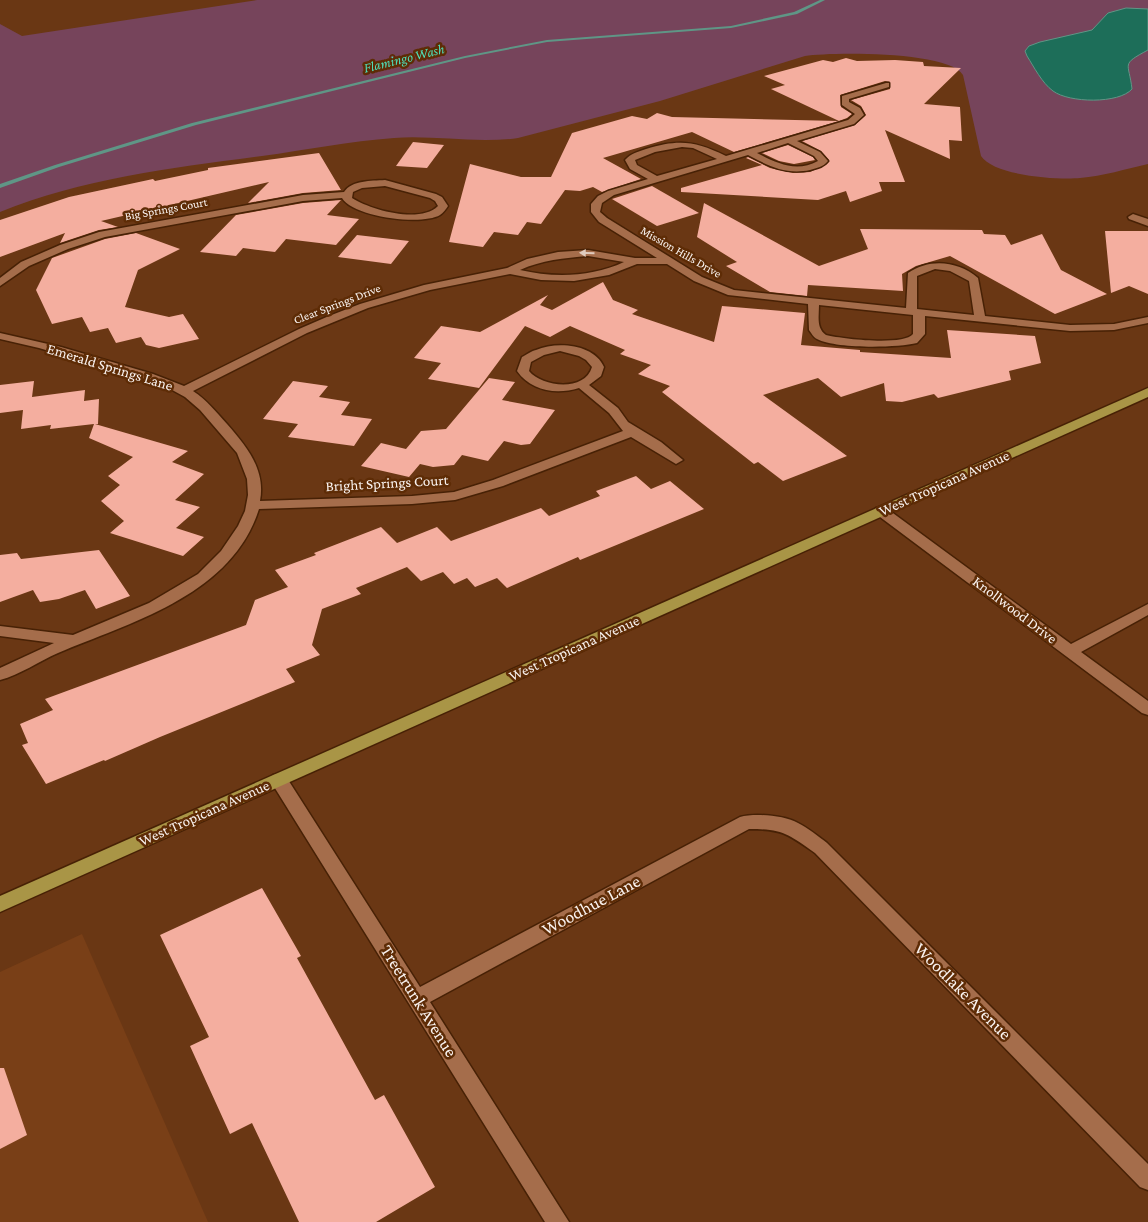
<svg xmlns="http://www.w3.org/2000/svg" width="1148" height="1222" font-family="'Crimson Pro',serif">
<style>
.built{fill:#793f17}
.green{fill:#76445b}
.water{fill:#1d6e59;stroke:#5f9686}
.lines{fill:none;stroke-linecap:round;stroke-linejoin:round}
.stream{fill:#5f9686;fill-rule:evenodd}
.building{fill:#f4ae9f}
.minor-casing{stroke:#472105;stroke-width:3}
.major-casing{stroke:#472105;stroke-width:3}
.minor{fill:#a56d4b;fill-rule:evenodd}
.major{fill:#a99546;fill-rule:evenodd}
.oneway{fill:#e0cbbe}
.labels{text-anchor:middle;stroke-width:5;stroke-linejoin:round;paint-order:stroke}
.far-street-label{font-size:12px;fill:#faf3f0;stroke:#5e2c06}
.far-water-label{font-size:14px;font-style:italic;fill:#4fdeb8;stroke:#5e2c06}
.street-label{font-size:15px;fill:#faf3f0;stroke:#5e2c06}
.near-street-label{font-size:18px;fill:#faf3f0;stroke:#5e2c06}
</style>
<rect width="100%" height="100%" fill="#6a3714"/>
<path class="built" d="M82,934L208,1222H0V972Z"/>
<path class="green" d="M257,0H1148V164C1126,169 1103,176 1080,178C1058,180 994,176 981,156L963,75C949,51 832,52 805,56L660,101L518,138C477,144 435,135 394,138C350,141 306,150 262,156C173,168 84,178 0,212V24L22,36Z"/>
<path class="water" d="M1126,8L1148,9V50C1120,65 1129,62 1132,89C1119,104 1069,103 1053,91C1042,83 1034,67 1027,56L1025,51L1029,46L1040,42L1092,30L1108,13Z"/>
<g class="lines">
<path class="stream" d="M820,0H825L797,14L731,28L547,42L465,58L196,125L59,167L0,188V184L55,165L192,123L465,56L547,40L731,26L794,12Z"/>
</g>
<g class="building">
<path d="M846,58L857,61L895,60L923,62L924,66L961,68L924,104L960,107L962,141L949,140L950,159L885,130L905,182H879L882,191L850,202L846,191L818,200L681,192V188L762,165L746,158L748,157L770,168L793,173L810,172L827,164L829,160L821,151L802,141L855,125L866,115L861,106L851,100L890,89V82L885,81L840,95L841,107L852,114L847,118L839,121L771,89L785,85L764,76L823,60L833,62Z"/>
<path d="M657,113L672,117L839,121L734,152L692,132L603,158L641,179L602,192L593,187L580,191L565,190L541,224L527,222L518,235L494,232L483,247L449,242L470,164L521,177H551L572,133L632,116L647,119Z"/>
<path d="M413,142L444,145L427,168L396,166Z"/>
<path d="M788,145L813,157L815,160L794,164L779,161L762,153Z"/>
<path d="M319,153L341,190L303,193L248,203L269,182L101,221L118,227L99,230L60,243L65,233L0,257V220L69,197L153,179L155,181L208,170V168Z"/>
<path d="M652,186L699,213L657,226L612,199Z"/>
<path d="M341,200L327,215L359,219L336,245L286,239L275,252L243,248L236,256L200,252L236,215L303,203Z"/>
<path d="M704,203L819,266L868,249L860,229L982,230L984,234L1005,235L1011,245L1042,234L1061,270L1107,294L1055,314L950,256L916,266L902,274L903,291L808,285L807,296L770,292L726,266L737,262L697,237Z"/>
<path d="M1105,231H1148V294L1129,286L1111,293Z"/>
<path d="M136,233L180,249L138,270L125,307L169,317L183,314L199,339L159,348L146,345L141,337L116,343L108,328L90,332L82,317L52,324L36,290L52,258L105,239Z"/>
<path d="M357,235L409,241L391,264L338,257Z"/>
<path d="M603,282L613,300L638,310L632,314L714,342L722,306L805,313L801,345L860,350V352L951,358L947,330L1035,336L1041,363L1009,371L1011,380L938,398L934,394L902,402L886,401L884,383L841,397L818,378L763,395L847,456L783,481L758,462L754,464L662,392L670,386L638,374L651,365L620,354L625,350L570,326L550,337L525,326L479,388L428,379L441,363L414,358L441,326L480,332L548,295L540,305L552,310Z"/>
<path d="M489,378L515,382L502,400L555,410L530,444L521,445L504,441L488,461L462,455L454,465L433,467L420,464L409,477L361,466L381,443L406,449L421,431L446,429Z"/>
<path d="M34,381L32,397L85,390L84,401L99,399L98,424H95L188,451L172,462L204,474L175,500L200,507L176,528L204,537L183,556L110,533L124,521L101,501L120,485L108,476L133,457L89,438L94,424L50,429L51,425L21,429L23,410L0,413V385Z"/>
<path d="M293,381L328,386L319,397L350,402L341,415L372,419L354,446L288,437L298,424L263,419Z"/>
<path d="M636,476L651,489L670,481L704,509L580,560L578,557L507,588L497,578L475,587L467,578L454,584L443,572L421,581L407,567L356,588L361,594L322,609L312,645L320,655L286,669L295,682L160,737L105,761L104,760L46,784L22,745L28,743L20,724L53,710L45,699L246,625L255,600L288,587L275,570L316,555L314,553L381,527L397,543L437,527L451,541L541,508L549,516L600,496L596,491Z"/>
<path d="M99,550L130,596L96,609L85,590L59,599L40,602L33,590L0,602V555L17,553L21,559Z"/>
<path d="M262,888L301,956L297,958L375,1100L384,1095L435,1187L376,1222H299L252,1123L230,1134L190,1046L209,1037L160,935Z"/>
<path d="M0,1068H4L27,1135L0,1149Z"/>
</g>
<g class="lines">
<defs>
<g id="minor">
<path d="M886,83H889V87L849,99V102L860,108L864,115L854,124L797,141L820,152L828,161C823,167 817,168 810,170C786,175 769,166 748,155L614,195L602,203L600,212L607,218L702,277L734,290L906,308L908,273C930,258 958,261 978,278L985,316L1070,325L1114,324L1148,317V323L1114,330L1070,331L925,316V334L917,343C896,348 836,349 817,339C813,337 812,334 809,330L808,304L728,295L694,281L667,264H637L609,275L574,281L541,280L510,274L430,290L368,308L307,333L193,391C207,400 216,412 227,424C246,446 266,469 260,501L412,496L454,492L493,480L623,431L609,413L579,388C556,395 531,391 517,371L522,357C526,355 531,351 536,350C557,341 594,344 604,367L601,376L589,385L618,408L628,422L661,442L683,460L676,464L631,437L503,486L455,500L412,504L259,509C232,595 132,622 58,653C39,661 20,675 0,680V668L54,643L0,636V626L73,635L149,603L198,574L221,551L238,526L245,511L248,495L247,479L237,453L200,410L185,397L163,385L145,379L39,348L0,339V333L61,347L153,374L184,386L299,329L329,316L360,304L424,285L507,268L527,259L558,252L588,250L635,258H657L599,222L591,212V204L598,196L608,191L648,179L630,169L625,160C631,153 638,152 646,149C679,139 695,141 726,156L848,120L855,114L842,105V96ZM788,143L814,156L818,161C796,173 776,163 757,153ZM682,147L693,148L717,159L657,176L637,165L635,160L655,152ZM588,256L624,262C592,277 554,278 520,270C542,260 564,258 588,256ZM935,269L950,271L969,281L974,315L917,309V276ZM819,305L913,315V334C903,346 843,339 826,335C816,328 819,316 819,305ZM560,351L579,356L586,360L592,367C585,392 542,387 529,371L531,362L544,355Z"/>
<path d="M385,180L436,194L442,197L448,206C446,209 443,213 440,215C422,226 353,217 342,198L303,201L105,237L68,249L29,266L0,286V278L21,262L60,245L99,232L303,195L344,192C352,180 371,181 385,180ZM385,186L430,198L435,201L438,206C420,224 371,210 352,198L353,192L362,188Z"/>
<path d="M1133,214L1148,219V226L1129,219L1128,217Z"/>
<path d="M881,507L886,508L1071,644L1148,604V615L1081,652L1148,701V715L1142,713L876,514L874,511L876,508Z"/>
<path d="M279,774L285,775L420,987L740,817C754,813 784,815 798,823C808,828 818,836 827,843L1148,1164V1190L1140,1187L815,853C788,834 783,829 749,829L430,1002L569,1222H545L273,785L270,780L273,775Z"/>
</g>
<path id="major" d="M1148,388V397L0,912V896Z"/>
</defs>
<use href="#minor" class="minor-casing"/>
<use href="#major" class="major-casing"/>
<use href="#minor" class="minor"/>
<use href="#major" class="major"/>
</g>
<defs><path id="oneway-solid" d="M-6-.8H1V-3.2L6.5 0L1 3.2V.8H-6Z" transform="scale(1.25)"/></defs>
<use class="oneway" href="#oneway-solid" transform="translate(587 253) rotate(-179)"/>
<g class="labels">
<g class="far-street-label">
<text transform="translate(166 209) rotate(-10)" y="4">Big Springs Court</text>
<text transform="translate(681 252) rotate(30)" y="4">Mission Hills Drive</text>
<text transform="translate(337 304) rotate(-21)" y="4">Clear Springs Drive</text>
</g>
<g class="far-water-label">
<text transform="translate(404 58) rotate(-14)" y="5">Flamingo Wash</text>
</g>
<g class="street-label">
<text transform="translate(110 367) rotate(17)" y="5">Emerald Springs Lane</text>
<text transform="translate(387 483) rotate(-3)" y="5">Bright Springs Court</text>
<text transform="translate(944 483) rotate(-24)" y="5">West Tropicana Avenue</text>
<text transform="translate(1015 610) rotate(37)" y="5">Knollwood Drive</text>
<text transform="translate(574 648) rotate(-24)" y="5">West Tropicana Avenue</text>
<text transform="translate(204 813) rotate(-24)" y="5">West Tropicana Avenue</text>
</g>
<g class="near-street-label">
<text transform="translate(591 905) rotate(-28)" y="6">Woodhue Lane</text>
<text transform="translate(963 991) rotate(45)" y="6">Woodlake Avenue</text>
<text transform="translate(419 1001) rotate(58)" y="6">Treetrunk Avenue</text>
</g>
</g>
</svg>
